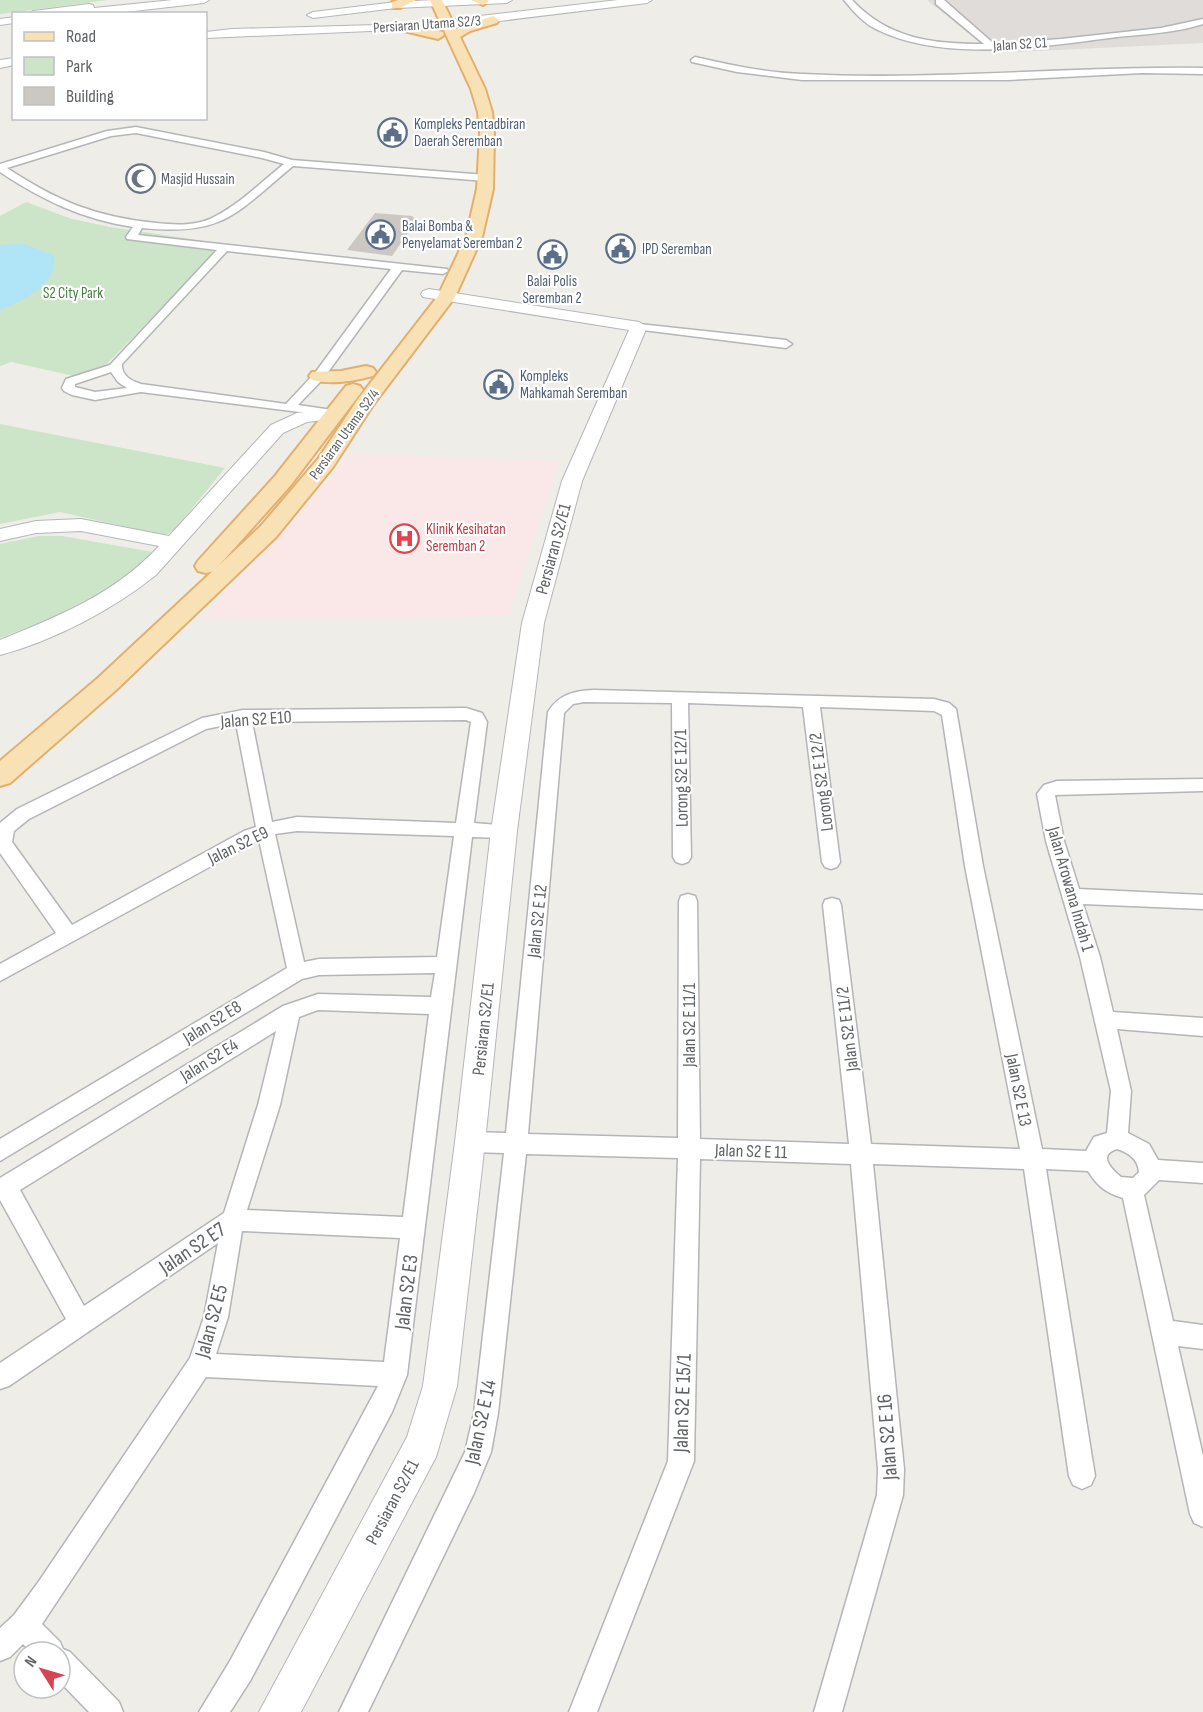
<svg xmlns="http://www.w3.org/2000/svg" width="1203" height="1712" font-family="'Sofia Sans Condensed',sans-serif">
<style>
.industrial{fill:#dfdcda}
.medical{fill:#fae7e8}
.green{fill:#cce4c7}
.water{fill:#b0e4f7}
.building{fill:#cbc8c4}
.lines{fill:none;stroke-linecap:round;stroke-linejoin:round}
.street-casing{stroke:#b3b5b8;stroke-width:3}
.secondary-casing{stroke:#b4b7ba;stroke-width:2}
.primary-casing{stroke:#e4af6c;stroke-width:4}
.street{fill:#fff;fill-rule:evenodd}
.secondary{fill:#fff;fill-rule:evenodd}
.primary{fill:#f8e2b5;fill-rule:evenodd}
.labels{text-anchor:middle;stroke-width:4.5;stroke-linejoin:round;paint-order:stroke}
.far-street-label{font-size:15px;fill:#5f6366;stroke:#fff}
.far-service-label{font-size:15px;fill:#4e5e75;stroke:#fff;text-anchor:start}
.far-worship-label{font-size:15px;fill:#5b616d;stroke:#fff;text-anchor:start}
.far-park-label{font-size:15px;fill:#447f3d;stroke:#fff}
.far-health-label{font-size:15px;fill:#be3a42;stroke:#fff;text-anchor:start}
.street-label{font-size:18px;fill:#5f6366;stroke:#fff}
.near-street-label{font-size:21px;fill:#5f6366;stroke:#fff}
</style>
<rect width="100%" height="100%" fill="#efede8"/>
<path class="industrial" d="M927,0H1203V43L993,53Z"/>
<path class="medical" d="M352,454L560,461L509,616L201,619Z"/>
<g class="green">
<path d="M0,0H108L0,14Z"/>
<path d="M26,202L72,219L110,227L224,244L102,369L74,376L11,362L0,366V216Z"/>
<path d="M0,424L225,468L175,529L167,534H158L60,512L0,524Z"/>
<path d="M39,536H62L153,552L112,590L86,605L0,638V544Z"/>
</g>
<path class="water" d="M24,244L53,255C62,282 20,302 0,310V245Z"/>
<path class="building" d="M375,213L412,216L417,220L392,256L347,250Z"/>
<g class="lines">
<defs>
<g id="street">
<path d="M844,0H852C888,39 933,44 984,44L936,4V0H944L994,44L1061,39L1161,28L1203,19V24C1175,33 1146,34 1117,37C1046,46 945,63 878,30C864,24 854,12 844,0Z"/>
<path d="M695,57C730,65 767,73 803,74C936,81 1070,66 1203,68V74L1142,73L1008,80H802L737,72L692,62L691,60Z"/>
<path d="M136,127L264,152L292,160L486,175L491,178L486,181L293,166C235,214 224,236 142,228L138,235L447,269L448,271L443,274L402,270L323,379L298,405L339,411L341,414L339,417L141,392L95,400L72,395L64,391L62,388L66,379L110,365L217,250L127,239L126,237L133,227C82,219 42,200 0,172V164L107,131ZM136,133L262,158L284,164C260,183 238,206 210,219C193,226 174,225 156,223C96,217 57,201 7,168L111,136ZM227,251L391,269L315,373L286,404L141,384C131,381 121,375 122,364ZM111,372L118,382L127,388L95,392L75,387V384Z"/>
<path d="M639,324L786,340L792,344L786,348L635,329V325Z"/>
<path d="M594,690L934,699L949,703L956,709L983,866L1042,1149L1086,1151L1094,1137L1107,1133L1111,1091L1080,957L1046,841L1037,794L1044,785L1057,781L1203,779V791L1055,795L1064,841L1079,889L1203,895V909L1083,904L1100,957L1113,1012L1203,1018V1036L1117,1029L1131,1091L1128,1133L1149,1144L1158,1160L1203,1163V1183L1159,1180L1144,1195L1173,1321L1203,1325V1349L1178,1346L1203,1456V1527L1194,1523L1190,1514L1123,1198C1106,1193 1097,1186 1088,1171L1046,1169L1095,1476L1091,1485L1082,1489L1073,1485L1069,1476L1024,1169L873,1164L904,1469L903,1495L842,1712H814L877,1495L878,1469L851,1164L700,1159L694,1461L597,1712H569L668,1461L678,1158L526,1154L498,1413L491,1452L474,1493L368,1712H339L465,1452L474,1413L504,1153L470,1152L462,1149L459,1142L462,1135L470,1132L506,1133L548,712C559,694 574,691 594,690ZM584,702L672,703L673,857L676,862L682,864L688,862L691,857L688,703L803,707L822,862L825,867L831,869L837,867L840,862L820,707L934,711L942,715L965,866L1020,1149L871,1144L841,905L839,900L832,898L825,900L823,905L849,1144L700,1139L697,901L695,896L688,894L681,896L679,901L678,1138L528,1134L564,713L573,704ZM1117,1149C1129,1153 1138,1159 1139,1172L1133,1178L1121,1177C1110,1168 1098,1155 1117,1149Z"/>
<path d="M466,708L482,713L487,722L474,823L510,826L513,831L510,836L504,838L472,837L407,1375L392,1412L250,1681L230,1712H199L230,1661L378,1386L206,1377L42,1624L60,1642L63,1649L70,1652L119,1702L123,1712H89L60,1682V1652H31L23,1644L10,1657L0,1661V1628L14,1615L37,1584L190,1358L204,1317L218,1243L9,1386L0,1389V1363L66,1319L0,1200V1178L283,1006L318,994L431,997L435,973L319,975L302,979L0,1161V1139L287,968L259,840L0,981V964L56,933L0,853V823L17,809L202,718L243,710ZM466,720L471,722L456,823L297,817L272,822L252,722ZM236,723L256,827L244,831L72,925L12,842L14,831L29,819L206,729ZM297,831L454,836L437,957L319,959L304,962L275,834ZM318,1010L429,1014L403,1217L247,1210L280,1105L299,1017ZM276,1031L258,1105L224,1213L84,1306L20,1190ZM242,1231L400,1238L384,1362L216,1354L228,1317Z"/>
</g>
<g id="secondary">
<path d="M173,0H209L204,3L108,14H28L33,11L89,4L93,5L94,8Z"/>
<path d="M434,0H512L507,3L396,8L313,18L307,15L313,12L396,2Z"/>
<path d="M618,0H652L647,3L441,28L206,38V32L232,29L411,24Z"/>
<path d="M14,17V23L0,25V19Z"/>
<path d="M14,58V65L0,68V60Z"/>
<path d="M429,289L639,322L647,327L582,481L544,623L517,831L485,1142L457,1386L436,1457L301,1712H259L407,1437L423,1386L455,1142L491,831L522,623L562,481L629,330L423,297L421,294L423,291Z"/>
<path d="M335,409L341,410L344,414L341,418L307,422L283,433L156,575C114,609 53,641 0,655V640C59,616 115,594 159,546L81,531L36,533L0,541V529L36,521L81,519L169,536L271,425L297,413Z"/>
</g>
<g id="primary">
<path d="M398,0H416L400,8H392V2Z"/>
<path d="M430,0H442L456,29L493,16L499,20L497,23L470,31L460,37L485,89L492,112L494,133L493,189L482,237L455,297L373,405L333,467L276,537L116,690L10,783L0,786V761L98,678L260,527L318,459L358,399L438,296L466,237L477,189L480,133L478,112L471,89Z"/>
<path d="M471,0H488L489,1L483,5Z"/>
<path d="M408,24L443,32L444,35L438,39L404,31L402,28Z"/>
<path d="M366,366L373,368L376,372L373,376C353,381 333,385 312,380L309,376L312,372L341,371Z"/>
<path d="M353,384L360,386L363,390L290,486L214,571L206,573L198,571L195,566L198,561L275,476L346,386Z"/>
</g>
</defs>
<use href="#street" class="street-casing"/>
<use href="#secondary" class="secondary-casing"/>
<use href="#primary" class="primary-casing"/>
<use href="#street" class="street"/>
<use href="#secondary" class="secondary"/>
<use href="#primary" class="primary"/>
</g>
<defs>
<symbol id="civic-ring" viewBox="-11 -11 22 22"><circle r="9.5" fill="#fff" stroke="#5c6f8a" stroke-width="1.5"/><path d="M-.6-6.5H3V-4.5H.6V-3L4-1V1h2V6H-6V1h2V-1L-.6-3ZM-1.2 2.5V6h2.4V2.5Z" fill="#5c6f8a"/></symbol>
<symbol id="mosque-ring" viewBox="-11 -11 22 22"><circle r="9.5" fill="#fff" stroke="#6b7280" stroke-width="1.5"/><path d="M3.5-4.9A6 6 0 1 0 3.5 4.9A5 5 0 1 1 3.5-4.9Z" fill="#6b7280"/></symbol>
<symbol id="hospital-ring" viewBox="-11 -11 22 22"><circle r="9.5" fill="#fff" stroke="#e0444e" stroke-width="1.5"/><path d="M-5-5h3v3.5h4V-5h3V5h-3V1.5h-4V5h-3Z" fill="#e0444e"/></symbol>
</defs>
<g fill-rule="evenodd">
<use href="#civic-ring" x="376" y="116" width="33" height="33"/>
<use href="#mosque-ring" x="124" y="162" width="33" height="33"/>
<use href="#civic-ring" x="364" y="218" width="33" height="33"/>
<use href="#civic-ring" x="604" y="232" width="33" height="33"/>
<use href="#civic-ring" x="536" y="238" width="33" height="33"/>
<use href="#civic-ring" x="482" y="368" width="33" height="33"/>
<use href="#hospital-ring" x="388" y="522" width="33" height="33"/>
</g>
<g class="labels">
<g class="far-street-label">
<text transform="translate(427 24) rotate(-4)" y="5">Persiaran Utama S2/3</text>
<text transform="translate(1020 44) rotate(-4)" y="5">Jalan S2 C1</text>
<text transform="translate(344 434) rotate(-54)" y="5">Persiaran Utama S2/4</text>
</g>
<g class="far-service-label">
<text x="414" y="129">Kompleks Pentadbiran<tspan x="414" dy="17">Daerah Seremban</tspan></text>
<text x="402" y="231">Balai Bomba &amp;<tspan x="402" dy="17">Penyelamat Seremban 2</tspan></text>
<text x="642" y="254">IPD Seremban</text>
<text x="552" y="286" text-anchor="middle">Balai Polis<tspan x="552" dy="17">Seremban 2</tspan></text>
<text x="520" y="381">Kompleks<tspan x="520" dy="17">Mahkamah Seremban</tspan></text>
</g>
<g class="far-worship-label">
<text x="161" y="184">Masjid Hussain</text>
</g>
<g class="far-park-label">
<text x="73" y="298">S2 City Park</text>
</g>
<g class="far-health-label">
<text x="426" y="534">Klinik Kesihatan<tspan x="426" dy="17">Seremban 2</tspan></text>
</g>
<g class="street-label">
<text transform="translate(553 549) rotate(-75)" y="6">Persiaran S2/E1</text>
<text transform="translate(256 719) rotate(-4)" y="6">Jalan S2 E10</text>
<text transform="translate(681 778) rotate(-91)" y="6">Lorong S2 E 12/1</text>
<text transform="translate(821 782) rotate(-97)" y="6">Lorong S2 E 12/2</text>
<text transform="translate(238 845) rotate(-26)" y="6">Jalan S2 E9</text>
<text transform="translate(1071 889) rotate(74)" y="6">Jalan Arowana Indah 1</text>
<text transform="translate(537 921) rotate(-84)" y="6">Jalan S2 E 12</text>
<text transform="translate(212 1022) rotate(-32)" y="6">Jalan S2 E8</text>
<text transform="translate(689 1025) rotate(-90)" y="6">Jalan S2 E 11/1</text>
<text transform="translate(483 1029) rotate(-84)" y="6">Persiaran S2/E1</text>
<text transform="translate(847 1029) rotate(-97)" y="6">Jalan S2 E 11/2</text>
<text transform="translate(209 1060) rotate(-32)" y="6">Jalan S2 E4</text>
<text transform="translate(1019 1090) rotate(79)" y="6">Jalan S2 E 13</text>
<text transform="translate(751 1151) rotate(2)" y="6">Jalan S2 E 11</text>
<text transform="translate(392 1502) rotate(-62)" y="6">Persiaran S2/E1</text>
</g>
<g class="near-street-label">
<text transform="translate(192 1248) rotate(-34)" y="7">Jalan S2 E7</text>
<text transform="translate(406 1292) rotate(-83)" y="7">Jalan S2 E3</text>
<text transform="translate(211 1321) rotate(-75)" y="7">Jalan S2 E5</text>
<text transform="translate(682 1403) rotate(-88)" y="7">Jalan S2 E 15/1</text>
<text transform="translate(480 1422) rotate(-78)" y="7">Jalan S2 E 14</text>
<text transform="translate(887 1437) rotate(-94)" y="7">Jalan S2 E 16</text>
</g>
</g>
<rect x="12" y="12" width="195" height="108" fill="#ffffff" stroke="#bfc1c2" stroke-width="1.5"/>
<rect x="24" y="32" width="30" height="9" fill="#f8e2b5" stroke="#bfc1c2" stroke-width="1.5"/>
<text x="66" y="42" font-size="18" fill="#5f6366">Road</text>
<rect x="24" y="57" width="30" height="18" fill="#cce4c7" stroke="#bfc1c2" stroke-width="1.5"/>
<text x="66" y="72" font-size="18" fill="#5f6366">Park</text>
<rect x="24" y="87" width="30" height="18" fill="#cbc8c4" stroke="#bfc1c2" stroke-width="1.5"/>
<text x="66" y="102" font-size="18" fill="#5f6366">Building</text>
<g transform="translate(42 1670) rotate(307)"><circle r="28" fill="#ffffff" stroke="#bfc1c2" stroke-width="1.5"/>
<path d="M0-4.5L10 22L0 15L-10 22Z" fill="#d94451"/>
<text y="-9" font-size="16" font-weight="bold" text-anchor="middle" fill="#5f6366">N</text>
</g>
</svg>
